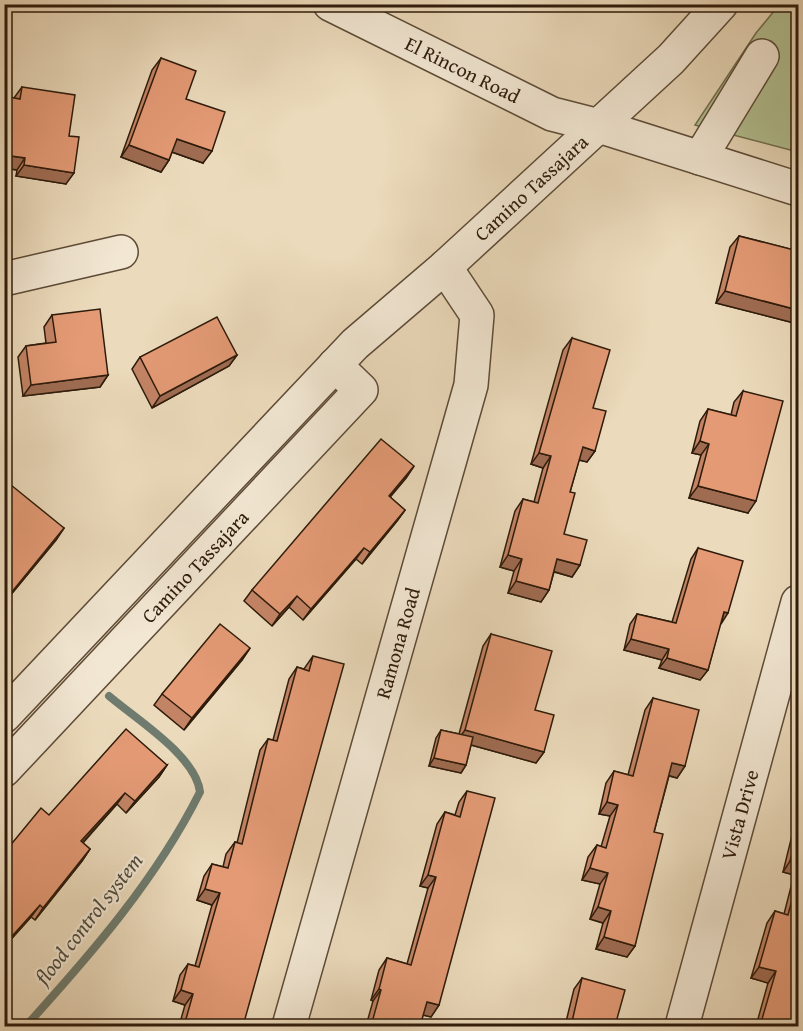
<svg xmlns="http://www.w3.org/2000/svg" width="803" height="1031" font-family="'Gentium Book Plus',serif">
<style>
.green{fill:#b3c193;stroke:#706e4f;stroke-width:1.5}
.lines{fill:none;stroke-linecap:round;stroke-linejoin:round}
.stream{stroke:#6e7b6e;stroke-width:8}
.minor-casing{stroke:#5d4b37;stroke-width:36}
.minor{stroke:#f2e7d3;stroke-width:33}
.wall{fill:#c38465;stroke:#2e1b0b;stroke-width:1.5}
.shaded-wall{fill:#9f6c52;stroke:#2e1b0b;stroke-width:1.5}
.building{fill:#e39a75;stroke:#2e1b0b;stroke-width:1.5}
.labels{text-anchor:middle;stroke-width:4.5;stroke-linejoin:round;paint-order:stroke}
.street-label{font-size:20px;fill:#2e1b0b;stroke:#f2e7d3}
.water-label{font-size:21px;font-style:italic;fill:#4e4b3d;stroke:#f2e7d3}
</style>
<rect width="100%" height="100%" fill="#ebdabb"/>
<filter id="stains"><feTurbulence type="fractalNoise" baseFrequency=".00333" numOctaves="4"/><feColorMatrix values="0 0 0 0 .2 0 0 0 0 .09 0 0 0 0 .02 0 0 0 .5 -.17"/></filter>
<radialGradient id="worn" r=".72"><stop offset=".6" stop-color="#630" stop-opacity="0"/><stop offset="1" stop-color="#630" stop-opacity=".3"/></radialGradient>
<path class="green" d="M779,5H798V152L695,125L756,33Z"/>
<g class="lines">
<path class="stream" d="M26,1026C91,954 156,880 200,792C196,756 136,719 109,696"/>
<defs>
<g id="minor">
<path id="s1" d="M330,4L552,114L599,126L798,189"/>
<path d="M700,158L762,56"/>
<path d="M4,279L121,252"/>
<path id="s2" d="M4,716L355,344L445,267L671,59L721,4"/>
<path id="s3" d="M4,770L361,390L335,365"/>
<path id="s4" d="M289,1026L471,385L477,315L445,267"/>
<path id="s5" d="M682,1026L798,602"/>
</g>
</defs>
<use href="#minor" class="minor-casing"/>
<use href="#minor" class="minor"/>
</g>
<g class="wall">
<path d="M161,58L186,99L203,163L172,152L169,160L161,172L121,157L152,70Z"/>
<path d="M22,87L69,136L66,184L16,176L17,170L4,168V96L14,98Z"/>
<path d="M739,236L798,251V324L716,303L730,247Z"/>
<path d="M52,315L108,375L100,387L23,396L18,357L26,346L46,343L44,327Z"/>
<path d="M572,338L593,408L595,451L587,462L579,460L570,492L564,534L580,565L572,577L554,572L549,590L541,602L508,593L514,571L500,567L515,511L523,499L534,502L543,468L531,464L563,350Z"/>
<path d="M237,355L229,366L152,408L132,369L140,357Z"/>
<path d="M743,391L748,513L689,498L701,455L692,453L700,421L708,409L731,415L734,402Z"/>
<path d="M414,466L406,478L390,497L405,510L397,521L362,564L356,559L303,620L289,607L272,626L244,601L252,590Z"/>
<path d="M4,492L64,528L56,540L4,603Z"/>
<path d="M698,548L720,624L708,670L700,680L659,668L662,660L624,650L630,624L637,614L672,622L691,559Z"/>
<path d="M491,634L535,710L544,752L536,763L471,745L466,765L461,773L429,766L436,738L441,730L459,734L483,646Z"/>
<path d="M250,648L242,660L184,730L154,705L162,694Z"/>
<path d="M313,656L243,1026H179L185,1005L173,1001L180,975L188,964L195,966L212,905L197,900L204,876L212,864L223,867L226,854L235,842L237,843L260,750L268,739L273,740L289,679L297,667L304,669Z"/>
<path d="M653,698L685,766L677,778L669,776L654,832L635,946L627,957L596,949L603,923L590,919L600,884L582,880L588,857L597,845L601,847L610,816L599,814L606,783L614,771L628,775L645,710Z"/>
<path d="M167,765L159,777L126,813L117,804L83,843L90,849L82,861L35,920L31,917L4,947V853L49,815Z"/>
<path d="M467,791L439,1005L431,1017L423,1015L420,1026H366L373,1001L371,1000L379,970L387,958L407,964L428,888L420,886L437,824L445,812L455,815L459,802Z"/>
<path d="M798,811V1026H756L768,983L751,978L767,923L775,911L784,914L794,875L783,872Z"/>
<path d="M582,978L615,1026H565L574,989Z"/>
</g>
<g class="shaded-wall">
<path d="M177,139L212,151L203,163L169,151Z"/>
<path d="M129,145L169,160L161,172L121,157Z"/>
<path d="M4,155L25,158L17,170L4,168Z"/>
<path d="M24,165L74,173L66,184L16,176Z"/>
<path d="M725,291L798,310V324L716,303Z"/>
<path d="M237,355L229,366L152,408L160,396Z"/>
<path d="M108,375L100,387L23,396L31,385Z"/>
<path d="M700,441L709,444L701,455L692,453Z"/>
<path d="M583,447L595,451L587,462L575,459Z"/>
<path d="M539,453L551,456L543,468L531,464Z"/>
<path d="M414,466L406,478L381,508L389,496Z"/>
<path d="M698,486L756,501L748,513L689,498Z"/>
<path d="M405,510L397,521L362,564L370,552Z"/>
<path d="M64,528L56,540L4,603L11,593Z"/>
<path d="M364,548L356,559L303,620L311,609Z"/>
<path d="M508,555L522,559L514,571L500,567Z"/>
<path d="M557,559L580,565L572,577L549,570Z"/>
<path d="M516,581L549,590L541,602L508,593Z"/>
<path d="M297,596L289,607L272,626L280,614Z"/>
<path d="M724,612L728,613L721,624Z"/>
<path d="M631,639L669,649L662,660L624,650Z"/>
<path d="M250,648L242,660L184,730L192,718Z"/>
<path d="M667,658L708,670L700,680L659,668Z"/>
<path d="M465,730L544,752L536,763L457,741Z"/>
<path d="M434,758L466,765L461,773L429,766Z"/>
<path d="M672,763L685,766L677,778L664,774Z"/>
<path d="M167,765L159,777L126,813L135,801Z"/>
<path d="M125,793L117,804L73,853L81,841Z"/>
<path d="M607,802L618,805L610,816L599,814Z"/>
<path d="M90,849L82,861L35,920L43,908Z"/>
<path d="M790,861L798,863V869L794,875L783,872Z"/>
<path d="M590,868L608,873L600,884L582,880Z"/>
<path d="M428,875L436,877L428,888L420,886Z"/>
<path d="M205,889L220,893L212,905L197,900Z"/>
<path d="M40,905L31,917L4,947V945Z"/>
<path d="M598,907L611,911L603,923L590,919Z"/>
<path d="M604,937L635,946L627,957L596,949Z"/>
<path d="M759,967L776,971L768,983L751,978Z"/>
<path d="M379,989L381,990L373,1001L371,1000Z"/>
<path d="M181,990L193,994L185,1005L173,1001Z"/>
<path d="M427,1002L439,1005L431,1017L419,1014Z"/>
</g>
<g class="building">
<path d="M161,58L196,71L186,99L225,112L212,151L177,139L169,160L129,145Z"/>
<path d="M22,87L75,95L69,136L79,137L74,173L24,165L25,158L4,155V96L20,99Z"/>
<path d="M739,236L798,251V310L725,291Z"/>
<path d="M100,309L108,375L31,385L26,346L56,342L52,315Z"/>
<path d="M217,317L237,355L160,396L140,357Z"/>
<path d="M572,338L610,350L593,408L606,411L595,451L583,447L570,492L575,493L564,534L587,540L580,565L557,559L549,590L516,581L522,559L508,555L523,499L538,503L551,456L539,453Z"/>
<path d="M743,391L783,401L756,501L698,486L709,444L700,441L708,409L736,416Z"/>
<path d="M381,439L414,466L389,496L405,510L370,552L364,548L311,609L297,596L280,614L252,590Z"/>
<path d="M11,485L64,528L11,593L4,588V492Z"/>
<path d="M698,548L743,561L728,613L724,612L708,670L667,658L669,649L631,639L637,614L676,623Z"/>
<path d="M220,624L250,648L192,718L162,694Z"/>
<path d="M491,634L552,651L535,710L554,715L544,752L465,730Z"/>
<path d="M313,656L344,664L243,1026H184L193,994L181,990L188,964L199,967L220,893L205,889L212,864L228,868L235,842L242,844L268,739L277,741L297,667L309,671Z"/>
<path d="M653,698L699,710L685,766L672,763L654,832L663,834L635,946L604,937L611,911L598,907L608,873L590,868L597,845L606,848L618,805L607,802L614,771L633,776Z"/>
<path d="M126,729L167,765L135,801L125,793L81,841L90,849L43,908L40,905L4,945V853L41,808L49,815Z"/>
<path d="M441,730L473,737L466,765L434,758Z"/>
<path d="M467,791L495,798L439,1005L427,1002L420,1026H371L381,990L379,989L387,958L411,965L436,877L428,875L445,812L460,817Z"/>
<path d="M798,830V863L790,861Z"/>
<path d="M798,877V1026H760L776,971L759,967L775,911L788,915Z"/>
<path d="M582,978L625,990L615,1026H571Z"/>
</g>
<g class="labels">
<g class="street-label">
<text dy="7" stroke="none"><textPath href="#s1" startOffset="148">El Rincon Road</textPath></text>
<text dy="7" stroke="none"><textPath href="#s2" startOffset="747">Camino Tassajara</textPath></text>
<text dy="7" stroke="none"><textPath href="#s3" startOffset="279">Camino Tassajara</textPath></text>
<text dy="7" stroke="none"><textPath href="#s4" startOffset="398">Ramona Road</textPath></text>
<text dy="7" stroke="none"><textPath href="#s5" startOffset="219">Vista Drive</textPath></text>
</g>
<g class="water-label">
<text transform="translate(89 919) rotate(-52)" y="7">flood control system</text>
</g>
</g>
<rect width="803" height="1031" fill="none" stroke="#ebdabb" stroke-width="24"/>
<rect x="6" y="6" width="791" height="1019" fill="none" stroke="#2e1b0b" stroke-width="3"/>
<rect x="12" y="12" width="779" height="1007" fill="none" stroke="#2e1b0b" stroke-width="1.5"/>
<rect width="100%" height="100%" filter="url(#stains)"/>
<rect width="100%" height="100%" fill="url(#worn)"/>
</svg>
